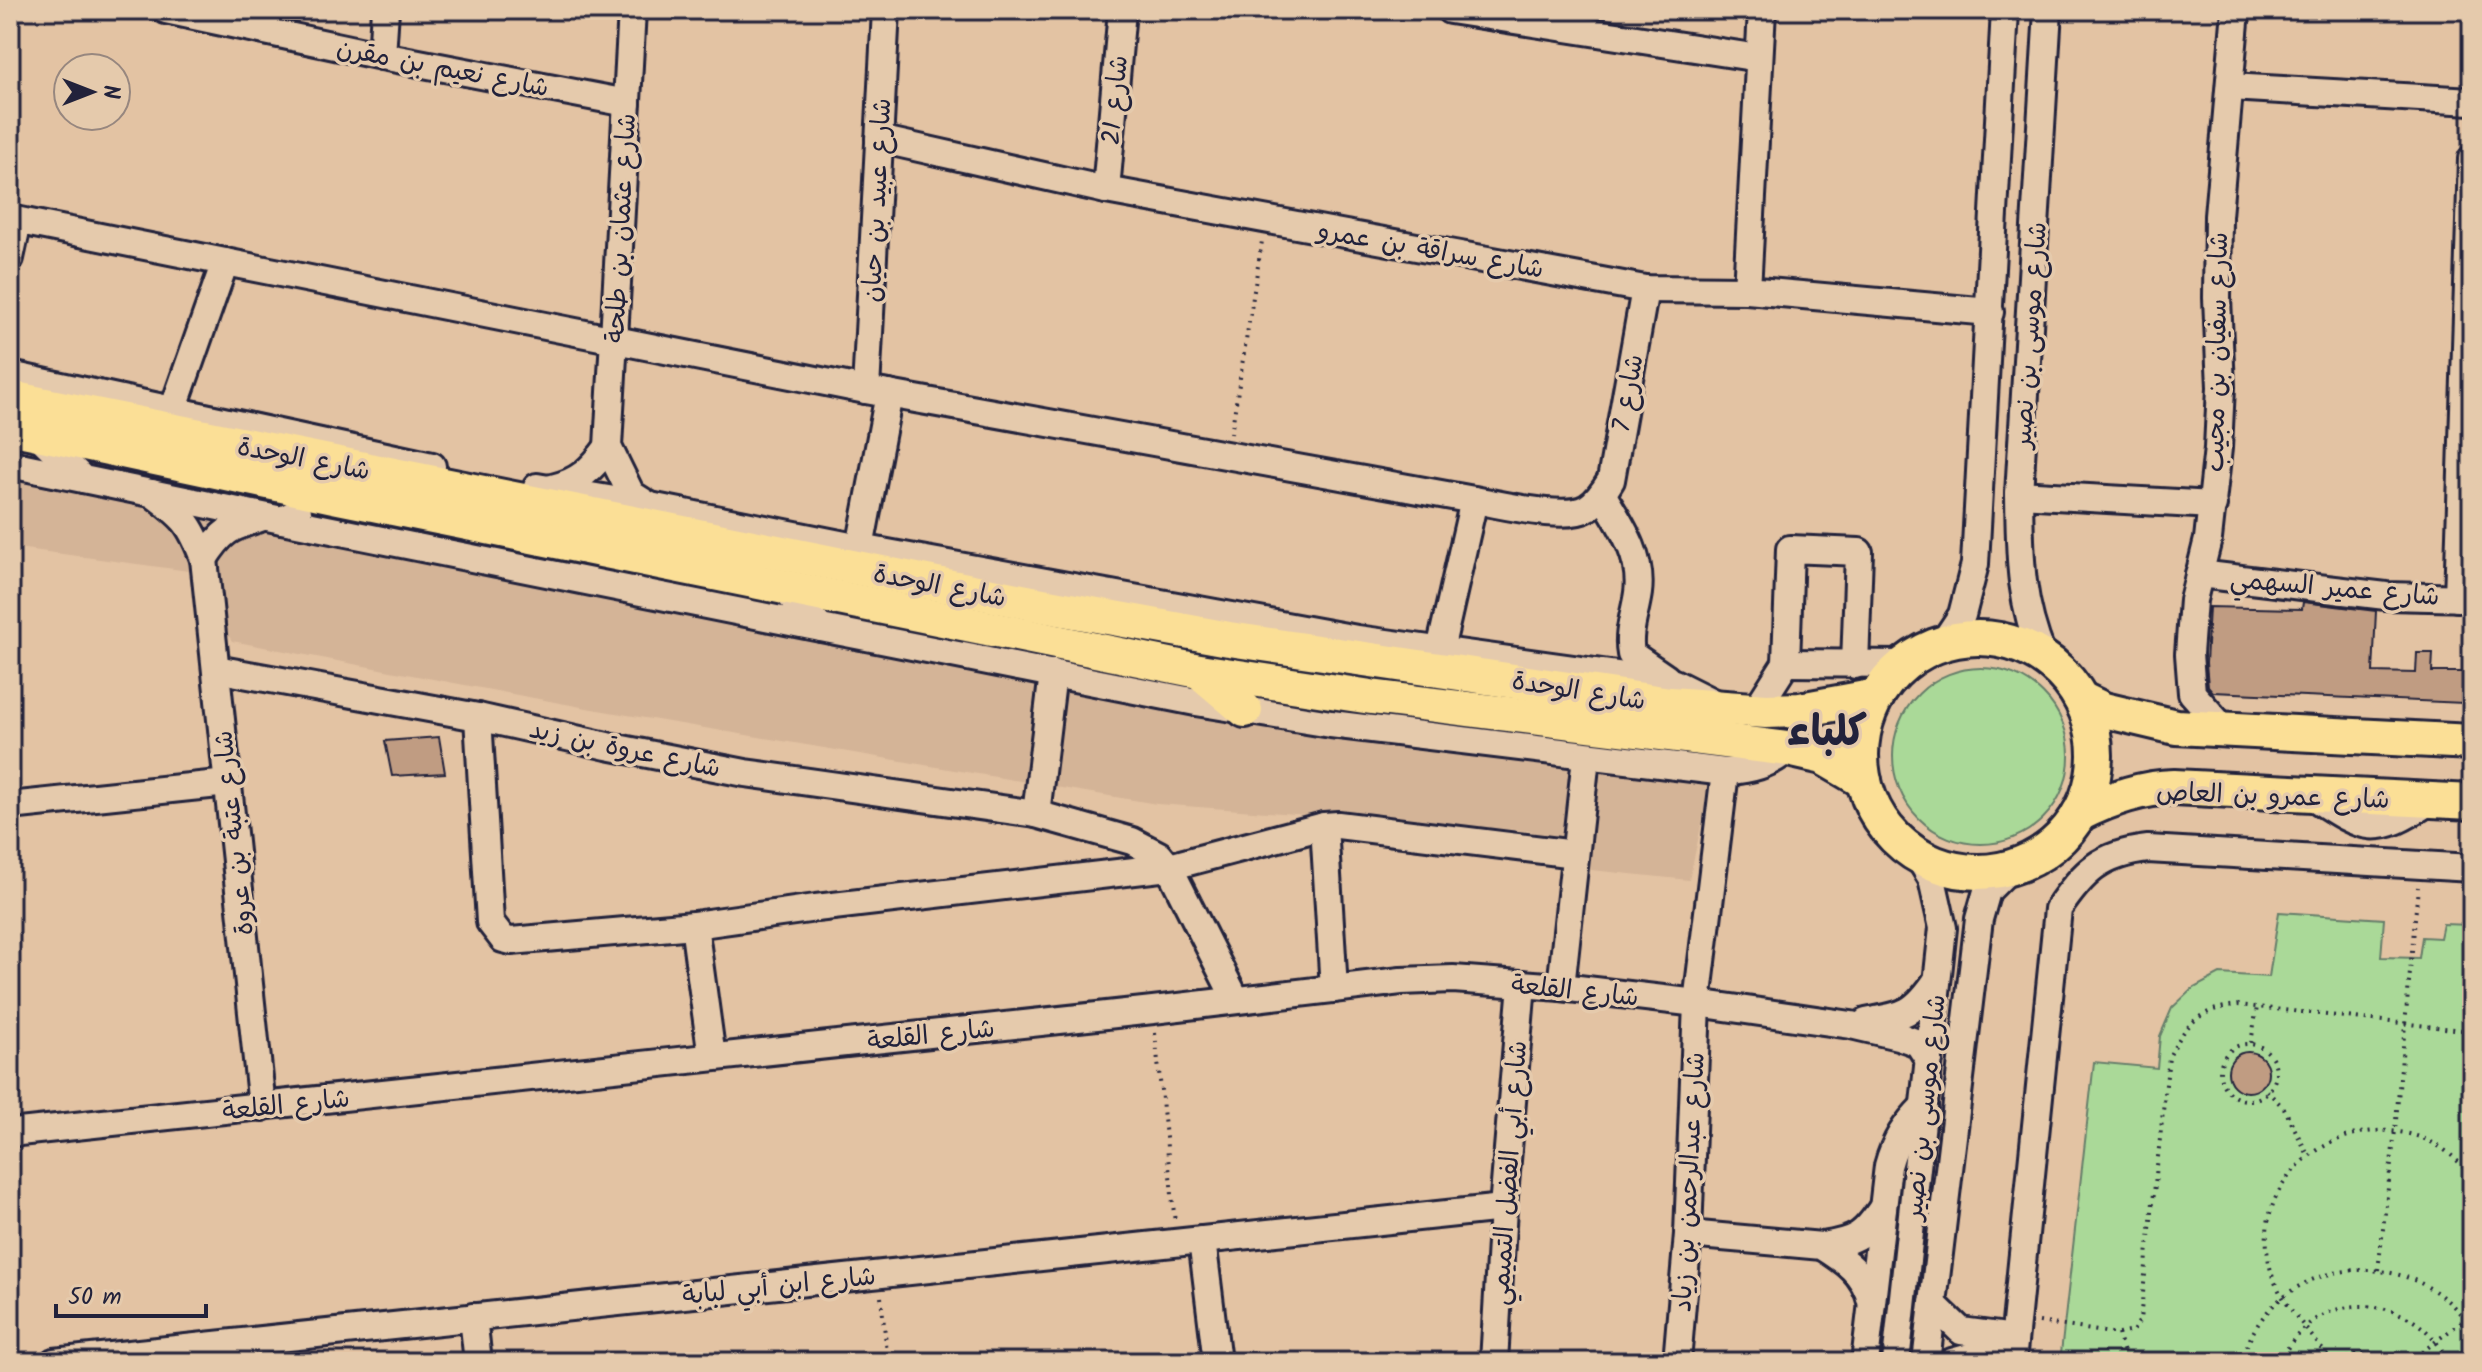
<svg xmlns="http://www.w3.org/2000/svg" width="2482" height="1372" font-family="Kalam,'Playpen Sans Arabic',sans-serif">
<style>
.built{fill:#d4b497}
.green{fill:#aad998;stroke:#667e6a;stroke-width:2}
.building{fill:#c09c82;stroke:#22223b;stroke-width:2}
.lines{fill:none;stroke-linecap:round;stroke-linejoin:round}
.minor-casing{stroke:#22223b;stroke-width:32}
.major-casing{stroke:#22223b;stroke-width:40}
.path{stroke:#22223b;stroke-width:4;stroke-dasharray:2 6;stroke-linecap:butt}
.minor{stroke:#e5caac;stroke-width:26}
.major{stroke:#fbdf96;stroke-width:34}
.labels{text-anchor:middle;stroke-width:7;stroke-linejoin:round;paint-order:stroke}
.street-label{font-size:26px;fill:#22223b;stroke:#e5caac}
.town-label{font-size:42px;font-weight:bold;fill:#22223b;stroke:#e5caac}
</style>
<rect width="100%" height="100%" fill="#e3c3a3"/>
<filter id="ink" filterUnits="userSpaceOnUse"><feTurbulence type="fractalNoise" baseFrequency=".0125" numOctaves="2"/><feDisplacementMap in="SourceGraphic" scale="16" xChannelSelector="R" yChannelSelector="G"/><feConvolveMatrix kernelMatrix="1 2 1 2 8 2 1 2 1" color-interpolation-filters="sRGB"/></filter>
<g filter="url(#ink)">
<path class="built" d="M10,454L860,627L1326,712L1716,760L1689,880L1591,870L1531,831L1157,804L592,709L232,641L189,571L10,547Z"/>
<g class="green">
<circle cx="1981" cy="756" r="88"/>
<path d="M2279,912L2384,919L2381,957L2419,958L2422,937L2440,938L2443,924L2472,925V1362H2060L2094,1062L2157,1068L2160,1036L2172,1008L2192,989L2220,974L2269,977Z"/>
</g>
<g class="building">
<path d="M2303,602L2376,611L2373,672L2416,673L2417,653H2433L2432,672H2465L2464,703L2213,692L2208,686L2206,663L2209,607L2302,609Z"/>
<path d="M439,737L445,773L392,776L385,741Z"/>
<circle cx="2248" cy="1072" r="20"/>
</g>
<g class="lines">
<defs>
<g id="minor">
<path d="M166,10L382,56L627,103"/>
<path d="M632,10L608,447L631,494L650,506"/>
<path d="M1450,10L1759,58"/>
<path d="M382,56L385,10"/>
<path d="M2230,87L2472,101"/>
<path d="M879,139L1106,190L1645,289L1747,290L1990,312"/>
<path d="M1106,190L1122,10"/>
<path d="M10,219L225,262L173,410"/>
<path d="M10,258L18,221"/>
<path d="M225,262L866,390L1474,500C1501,504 1564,521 1587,508C1598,502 1605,490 1611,480L1645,289"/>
<path d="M1747,290L1762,10"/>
<path d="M10,375L432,466"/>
<path d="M866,390L886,10"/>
<path d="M35,432L83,479L282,520L298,512"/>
<path d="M10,464L83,479"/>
<path d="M537,487L650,506L860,548L1357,639L1674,683L1716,704"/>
<path d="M552,488C579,482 592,469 608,447"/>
<path d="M152,493C184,517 190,522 204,559L262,1107"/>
<path d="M1602,494C1620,524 1643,556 1638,593C1635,614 1627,633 1631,654L1666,678"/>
<path d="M2019,494L2213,505"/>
<path d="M282,520L821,628"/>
<path d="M860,548L889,394"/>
<path d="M204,559C223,529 230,528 263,517"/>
<path d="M2199,574L2386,596L2472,598"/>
<path d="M782,587L821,628L1196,702L1331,724L1725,772C1751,769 1768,766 1788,749"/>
<path d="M2458,598L2472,159"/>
<path d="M1944,642L1962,615L1975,564L2005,10"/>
<path d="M1440,650L1474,500"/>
<path d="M2043,657C2019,599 2020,555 2019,494L2048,10"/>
<path d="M1786,663L1904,664"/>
<path d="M216,669L478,717L607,746L745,773L1036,814L1132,841L1159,855L1169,867L1236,1000"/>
<path d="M1756,710L1786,663L1790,549L1859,552L1855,665"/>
<path d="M478,717L490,922L503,939L511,941L694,925L816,908L1169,867L1324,826"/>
<path d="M2223,728L2192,693L2189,654L2193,600L2208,539L2218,448L2221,387L2217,298L2218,216L2236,10"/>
<path d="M2309,794C2364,830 2374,839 2431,800"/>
<path d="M10,806L228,783"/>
<path d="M1036,814L1053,673"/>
<path d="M694,925L712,1057"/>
<path d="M1561,987L1586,757"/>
<path d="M1334,989L1324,826L1338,825L1575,854"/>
<path d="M1866,1022C1905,1015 1914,1014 1937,980"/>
<path d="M10,1133L1153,1010L1401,981L1453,979L1561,987L1697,1003L1851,1025L1898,1036L1918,1043L1929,1060"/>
<path d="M1688,1234L1822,1246C1857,1241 1864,1235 1883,1207"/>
<path d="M1202,1240L1217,1362"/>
<path d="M1822,1246C1846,1261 1864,1273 1871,1301"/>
<path d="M1933,1304L1961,1331L2014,1338"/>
<path d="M473,1317L478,1362"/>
<path d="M54,1362L1503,1208"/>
<path d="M1494,1362L1503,1208L1522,984"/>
<path d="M1677,1362L1688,1234L1697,1003L1725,772"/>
<path d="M1865,1362L1888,1166C1895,1140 1905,1125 1924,1106"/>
<path d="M1896,1362L1943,928L1932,879L1918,856"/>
<path d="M1926,1362L1979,919L1987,891L2010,868"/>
<path d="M1952,1362L1970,1357L2012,1360"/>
<path d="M2012,1362L2058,909C2083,872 2101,854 2148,849L2472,868"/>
</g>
<g id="major">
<path d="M10,398L1042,605L1229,639L1670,704L1766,711L1800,710L1877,696"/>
<path d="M10,427L334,496L1199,671L1371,697L1788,749L1823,757L1864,781"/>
<circle cx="1978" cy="755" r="117"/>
<path d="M1199,671L1245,710"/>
<path d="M2081,699L2104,710L2176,727L2472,742"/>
<path d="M2079,814C2109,799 2141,788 2174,787L2472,802"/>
</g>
</defs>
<use href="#minor" class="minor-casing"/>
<use href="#major" class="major-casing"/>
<g class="path">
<path d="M1231,434L1262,241"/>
<path d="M1155,1033L1175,1223"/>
<path d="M2251,1043L2257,1007"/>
<circle cx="2248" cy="1072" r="28"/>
<path d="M2261,1085L2284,1108L2308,1155"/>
<path d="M2378,1270L2395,1131L2418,887"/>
<path d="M881,1297L888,1362"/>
<path d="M2039,1322L2118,1334L2133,1331L2140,1320L2169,1057C2186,1023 2200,1009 2238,1005L2472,1031"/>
<path d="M2118,1334L2127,1362"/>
<path d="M2242,1362C2268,1254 2416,1238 2472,1330"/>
<path d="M2279,1362C2289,1344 2302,1326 2321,1316C2366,1292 2429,1313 2447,1362"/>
<path d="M2332,1362C2313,1335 2279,1302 2271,1271C2238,1152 2401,1077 2472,1178"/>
<path d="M2340,1362C2357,1351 2374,1351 2390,1362"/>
<path d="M2409,1362L2465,1319L2472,1308"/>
</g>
<use href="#minor" class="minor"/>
<use href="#major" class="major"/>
</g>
</g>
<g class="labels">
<g class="street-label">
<text transform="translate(443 67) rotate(11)" y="9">شارع نعيم بن مقرن</text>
<text transform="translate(1114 100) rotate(-85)" y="9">شارع 21</text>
<text transform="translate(876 200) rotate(-87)" y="9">شارع عبيد بن حيان</text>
<text transform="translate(620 228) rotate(-87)" y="9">شارع عثمان بن طلحة</text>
<text transform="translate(1431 249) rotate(10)" y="9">شارع سراقة بن عمرو</text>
<text transform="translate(2029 335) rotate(-86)" y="9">شارع موسى بن نصير</text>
<text transform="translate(2216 352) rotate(-89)" y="9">شارع سفيان بن مجيب</text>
<text transform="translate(1627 393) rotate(-80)" y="9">شارع 7</text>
<text transform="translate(304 458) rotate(11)" y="9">شارع الوحدة</text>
<text transform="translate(940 585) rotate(11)" y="9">شارع الوحدة</text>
<text transform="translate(2335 587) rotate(5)" y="9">شارع عمير السهمي</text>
<text transform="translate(1579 690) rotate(9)" y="9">شارع الوحدة</text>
<text transform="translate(625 748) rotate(12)" y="9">شارع عروة بن زيد</text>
<text transform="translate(2273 795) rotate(2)" y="9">شارع عمرو بن العاص</text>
<text transform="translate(233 833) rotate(-96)" y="9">شارع عتبة بن عروة</text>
<text transform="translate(1575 990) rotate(6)" y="9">شارع القلعة</text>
<text transform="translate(931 1034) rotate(-6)" y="9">شارع القلعة</text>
<text transform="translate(286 1104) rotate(-6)" y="9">شارع القلعة</text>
<text transform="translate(1924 1107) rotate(-84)" y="9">شارع موسى بن نصير</text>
<text transform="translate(1508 1173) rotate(-86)" y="9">شارع أبي الفضل التميمي</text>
<text transform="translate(1688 1182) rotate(-87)" y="9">شارع عبدالرحمن بن زياد</text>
<text transform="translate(779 1285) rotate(-6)" y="9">شارع ابن أبي لبابة</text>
</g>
<g class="town-label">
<text x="1827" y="745">كلباء</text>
</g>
</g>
<rect width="2482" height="1372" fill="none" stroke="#e5caac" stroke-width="40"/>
<rect x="20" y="20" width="2442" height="1332" fill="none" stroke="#22223b" stroke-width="3" filter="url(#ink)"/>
<g transform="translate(92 92) rotate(90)"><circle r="38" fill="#e5caac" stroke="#97877f" stroke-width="2"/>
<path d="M0-6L14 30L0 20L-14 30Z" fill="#22223b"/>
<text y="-12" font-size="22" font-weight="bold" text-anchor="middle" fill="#22223b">N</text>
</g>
<path d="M56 1304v12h150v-12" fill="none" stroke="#22223b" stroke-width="4"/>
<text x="68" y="1304" font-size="24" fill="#22223b" stroke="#e5caac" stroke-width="6" paint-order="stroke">50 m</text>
</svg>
